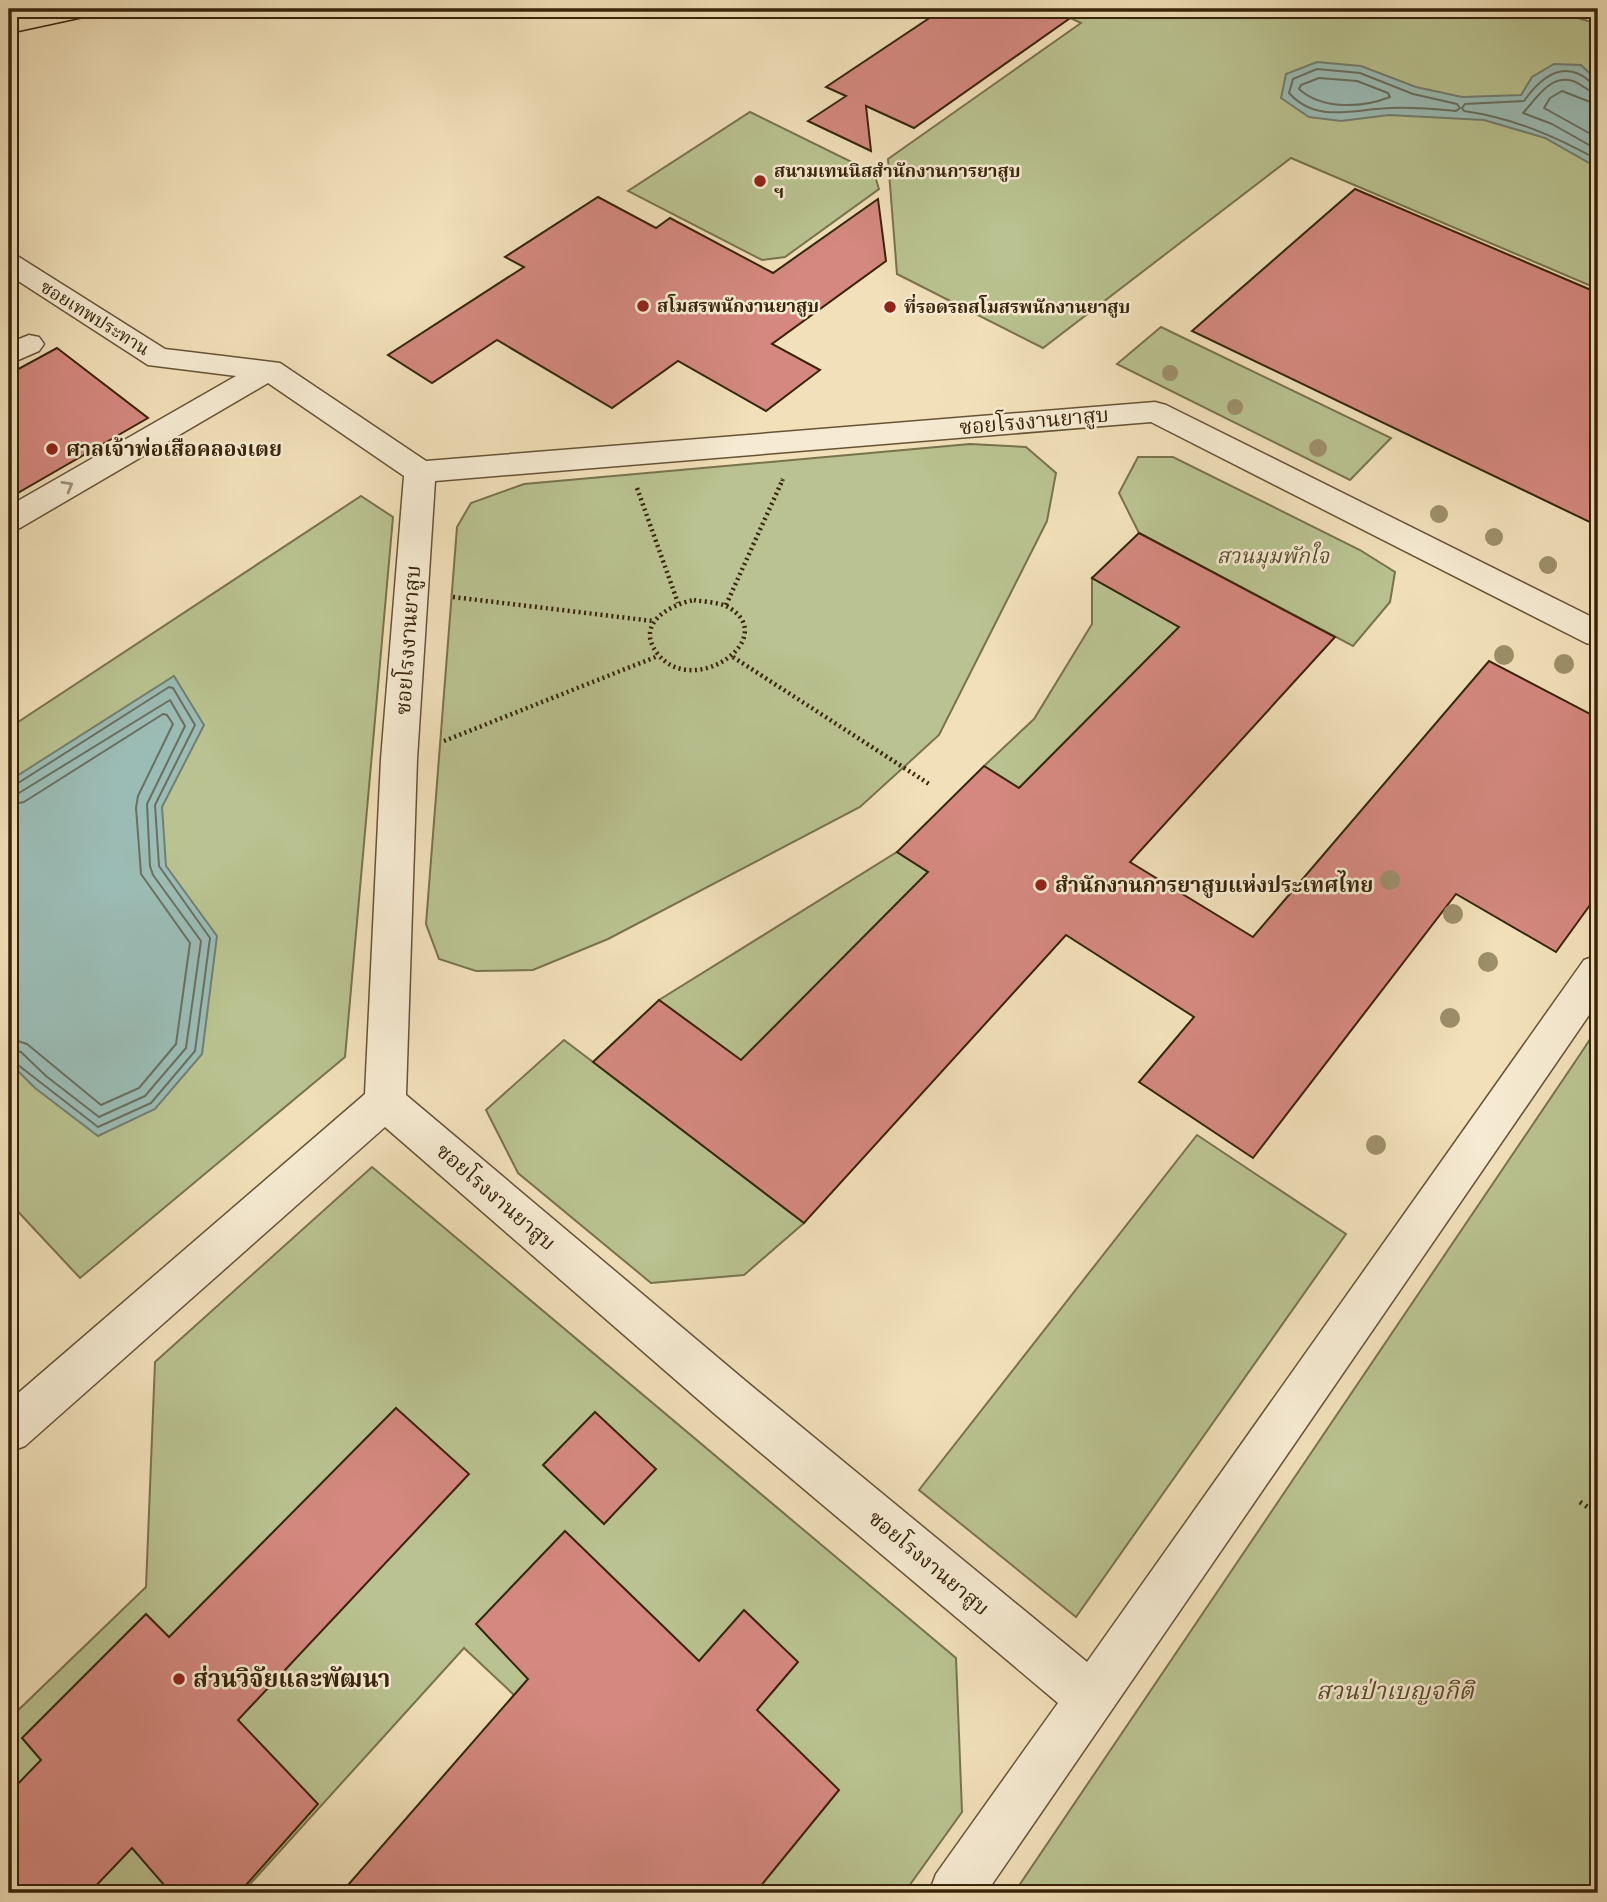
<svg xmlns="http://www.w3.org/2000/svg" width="1607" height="1902" font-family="'Old Standard TT','Noto Serif Thai',serif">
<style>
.green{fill:#b9c290;stroke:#78734d;stroke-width:2}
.water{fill:#9bbcb5;stroke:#737f71;stroke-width:2}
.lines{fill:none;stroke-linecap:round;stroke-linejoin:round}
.shore{stroke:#697060;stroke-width:2}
.building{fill:#d4887f;stroke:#37240a;stroke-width:2}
.minor-casing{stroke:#665336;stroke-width:3}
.major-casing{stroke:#37240a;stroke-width:3}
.path-far2{stroke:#37240a;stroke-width:3.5;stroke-dasharray:1 2.5;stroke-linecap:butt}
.path-far1{stroke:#37240a;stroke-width:4.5;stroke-dasharray:2 3.5;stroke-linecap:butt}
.path{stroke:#37240a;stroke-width:5;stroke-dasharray:2 4.5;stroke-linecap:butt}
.minor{fill:#f6ebd2;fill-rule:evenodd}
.major{fill:#f1e0b9;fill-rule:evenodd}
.tree{fill:#9d8f6b}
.oneway{stroke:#a09178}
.poi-dot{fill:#8f2418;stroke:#f6ebd2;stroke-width:2.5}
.labels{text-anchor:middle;stroke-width:5;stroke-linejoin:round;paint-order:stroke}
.far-poi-label{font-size:18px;font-weight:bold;fill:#37240a;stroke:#f6ebd2;text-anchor:start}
.far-street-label{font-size:18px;fill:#37240a;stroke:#f6ebd2}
.street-label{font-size:21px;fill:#37240a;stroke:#f6ebd2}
.poi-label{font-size:21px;font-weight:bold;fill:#37240a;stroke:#f6ebd2;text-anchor:start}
.park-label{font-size:21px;font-style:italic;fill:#584c2c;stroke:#f6ebd2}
.near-poi-label{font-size:24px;font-weight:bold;fill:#37240a;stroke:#f6ebd2;text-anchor:start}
.near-park-label{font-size:24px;font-style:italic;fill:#584c2c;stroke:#f6ebd2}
</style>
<rect width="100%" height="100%" fill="#f1e0b9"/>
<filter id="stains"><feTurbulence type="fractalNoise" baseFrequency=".00286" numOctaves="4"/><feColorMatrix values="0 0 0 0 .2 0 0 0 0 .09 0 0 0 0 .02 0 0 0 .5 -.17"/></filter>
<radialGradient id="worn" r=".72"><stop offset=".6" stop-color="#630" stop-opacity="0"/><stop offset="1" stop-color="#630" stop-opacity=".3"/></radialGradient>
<g class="green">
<path d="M1051,9H1549L1598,24V289L1291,158L1043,348L897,274L888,159L1081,23Z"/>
<path d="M750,112L874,173L879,189L785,257L762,260L628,191Z"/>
<path d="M1161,327L1391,438L1350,480L1117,364Z"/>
<path d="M970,444L1026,447L1056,473L1047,521L939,735L860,807L608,939L533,970L476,971L439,959L426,924L457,527L471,503L524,484Z"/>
<path d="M1138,457H1173L1360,550L1395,572L1390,602L1353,646L1139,533L1119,493Z"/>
<path d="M361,496L393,517L345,1057L80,1278L9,1202V728Z"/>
<path d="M1092,578L1179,627L1019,788L984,766L1034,719L1092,624Z"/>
<path d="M897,852L928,872L742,1061L659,1000Z"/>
<path d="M1598,1027V1893H1014L1581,1053Z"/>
<path d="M564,1040L593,1062L804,1223L744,1275L651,1283L518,1173L486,1110Z"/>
<path d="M1197,1135L1346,1234L1076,1617L919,1490Z"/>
<path d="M372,1167L956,1658L962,1812L904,1893H725L464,1648L242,1893H9V1719L146,1587L155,1362Z"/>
</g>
<g class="water">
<path d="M1317,62L1361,66L1416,87L1462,97L1521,95L1532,77L1554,64L1581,65L1598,81V168L1545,138L1484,120L1389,115L1341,121L1309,117L1281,98L1286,74Z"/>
<path d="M174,676L204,725L162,807L166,866L217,936L202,1054L155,1109L98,1136L35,1088L9,1062V781Z"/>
</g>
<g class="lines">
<g class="shore">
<path d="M1317,69L1360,73L1413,94L1457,104L1460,108L1456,111C1435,109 1413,107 1391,108C1354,109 1317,124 1289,93L1293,79Z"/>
<path d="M1319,78L1357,81L1388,93L1390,97C1362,108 1322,110 1299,89L1301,85Z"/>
<path d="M1598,85C1589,84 1587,77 1579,74C1555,63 1536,84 1524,101L1465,104L1462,108L1464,111C1513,118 1555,136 1598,160"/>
<path d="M1598,94C1588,92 1582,84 1573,81C1550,74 1536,99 1523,113L1552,124L1598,150"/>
<path d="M1598,105L1562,91L1550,98L1544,108L1598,138"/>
<path d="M9,786L15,785L169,687L173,688L195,725L155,805L159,866L210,938L195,1051L151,1103L98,1127L9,1058"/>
<path d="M9,795L19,793L170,700L185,726L147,804L150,866L153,875L201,941L186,1048L145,1096L99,1117L46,1076L21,1052L9,1049"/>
<path d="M9,805L24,802L163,714L167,715L173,724L138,796L136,808L141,874L190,943L176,1044L139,1088L101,1105L27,1044L9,1038"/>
</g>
</g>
<g class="building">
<path d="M943,9H1083L914,128L866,106L871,151L808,121L846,96L826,87Z"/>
<path d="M1355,189L1598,293V526L1192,331Z"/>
<path d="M598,197L656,228L670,218L773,273L878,199L886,261L772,344L820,370L766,411L678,361L612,408L497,340L432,383L388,355L524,267L505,257Z"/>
<path d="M57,348L148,418L9,498V374Z"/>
<path d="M1139,533L1335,637L1130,862L1253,937L1489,661L1598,718V894L1556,952L1456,894L1253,1158L1139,1082L1194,1017L1066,935L804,1223L593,1062L659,1000L741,1060L928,872L897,852L984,766L1019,788L1179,627L1092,578Z"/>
<path d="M396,1408L469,1474L238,1720L318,1804L239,1893H171L132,1848L89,1893H9V1793L41,1760L22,1738L146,1614L169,1637Z"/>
<path d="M595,1412L656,1469L604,1524L543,1465Z"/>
<path d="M565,1531L699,1661L744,1610L798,1662L757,1710L839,1790L755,1893H341L528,1679L476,1624Z"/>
</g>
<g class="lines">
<defs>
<g id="minor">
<path d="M9,254L19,257L165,349L280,363L426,461L1155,402L1166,405L1598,620V646L1586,643L1151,422L435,481L417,759L406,1095L748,1383L1087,1662L1584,960L1598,955V1002L986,1893H929L936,1874L1058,1703L716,1415L385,1127L25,1446L9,1452V1401L365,1094L381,759L404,476L268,383L20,528L9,531V506L236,376L148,365L9,275Z"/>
<path d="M29,335L39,337L44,344L39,351L9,364V343Z"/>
</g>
<path id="major" d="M55,9H100L97,14L9,33V19Z"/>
</defs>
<use href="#minor" class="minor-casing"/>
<use href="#major" class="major-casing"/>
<path class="path-far2" d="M782,481L783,478"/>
<g class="path-far1">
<path d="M637,488L678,603"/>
<path d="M453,597L653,621"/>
<path d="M694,600C704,602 717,602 726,606C784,636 693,701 657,653C635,624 669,605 694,600Z"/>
<path d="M726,605L783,479"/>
<path d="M733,657L929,784"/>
<path d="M444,741L658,656"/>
</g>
<path class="path" d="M1580,1502L1598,1514"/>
<use href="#minor" class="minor"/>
<use href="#major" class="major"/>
</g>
<g class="tree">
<circle cx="1170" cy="373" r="8"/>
<circle cx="1235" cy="407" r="8"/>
<circle cx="1318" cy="448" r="9"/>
<circle cx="1439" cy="514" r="9"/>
<circle cx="1494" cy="537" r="9"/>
<circle cx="1548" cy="565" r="9"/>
<circle cx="1504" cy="655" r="10"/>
<circle cx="1564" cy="664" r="10"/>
<circle cx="1390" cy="880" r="10"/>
<circle cx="1453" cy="914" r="10"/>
<circle cx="1488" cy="962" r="10"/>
<circle cx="1450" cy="1018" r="10"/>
<circle cx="1376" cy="1145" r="10"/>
</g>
<defs><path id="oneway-chevron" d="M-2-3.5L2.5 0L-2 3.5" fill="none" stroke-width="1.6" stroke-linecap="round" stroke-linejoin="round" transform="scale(1.75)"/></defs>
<use class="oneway" href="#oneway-chevron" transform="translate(68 486) rotate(-30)"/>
<g class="poi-dot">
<circle cx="760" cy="181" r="7"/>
<circle cx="643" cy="306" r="7"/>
<circle cx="890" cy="307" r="7"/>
<circle cx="52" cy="449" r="7"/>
<circle cx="1041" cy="885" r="7"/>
<circle cx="179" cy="1679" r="7"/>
</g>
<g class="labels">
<g class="far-poi-label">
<text x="774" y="177">สนามเทนนิสสำนักงานการยาสูบ<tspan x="774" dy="21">ฯ</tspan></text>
<text x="657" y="312">สโมสรพนักงานยาสูบ</text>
<text x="904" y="313">ที่รอดรถสโมสรพนักงานยาสูบ</text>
</g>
<g class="far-street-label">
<text transform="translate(95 318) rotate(32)" y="6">ซอยเทพประทาน</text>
</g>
<g class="street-label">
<text transform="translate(1034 421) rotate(-5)" y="7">ซอยโรงงานยาสูบ</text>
<text transform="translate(408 640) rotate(-86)" y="7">ซอยโรงงานยาสูบ</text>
<text transform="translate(496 1197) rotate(41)" y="7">ซอยโรงงานยาสูบ</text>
<text transform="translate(929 1563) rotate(40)" y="7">ซอยโรงงานยาสูบ</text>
</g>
<g class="poi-label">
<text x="66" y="456">ศาลเจ้าพ่อเสือคลองเตย</text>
<text x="1055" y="892">สำนักงานการยาสูบแห่งประเทศไทย</text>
</g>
<g class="park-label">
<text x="1273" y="563">สวนมุมพักใจ</text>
</g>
<g class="near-poi-label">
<text x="193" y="1687">ส่วนวิจัยและพัฒนา</text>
</g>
<g class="near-park-label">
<text x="1395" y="1699">สวนป่าเบญจกิติ</text>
</g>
</g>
<rect width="1607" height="1902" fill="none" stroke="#f1e0b9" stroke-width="35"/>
<rect x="10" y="10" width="1586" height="1881" fill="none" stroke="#37240a" stroke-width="3.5"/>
<rect x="18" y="18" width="1572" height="1867" fill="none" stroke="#37240a" stroke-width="2"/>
<rect width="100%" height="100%" filter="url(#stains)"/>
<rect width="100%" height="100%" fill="url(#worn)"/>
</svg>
